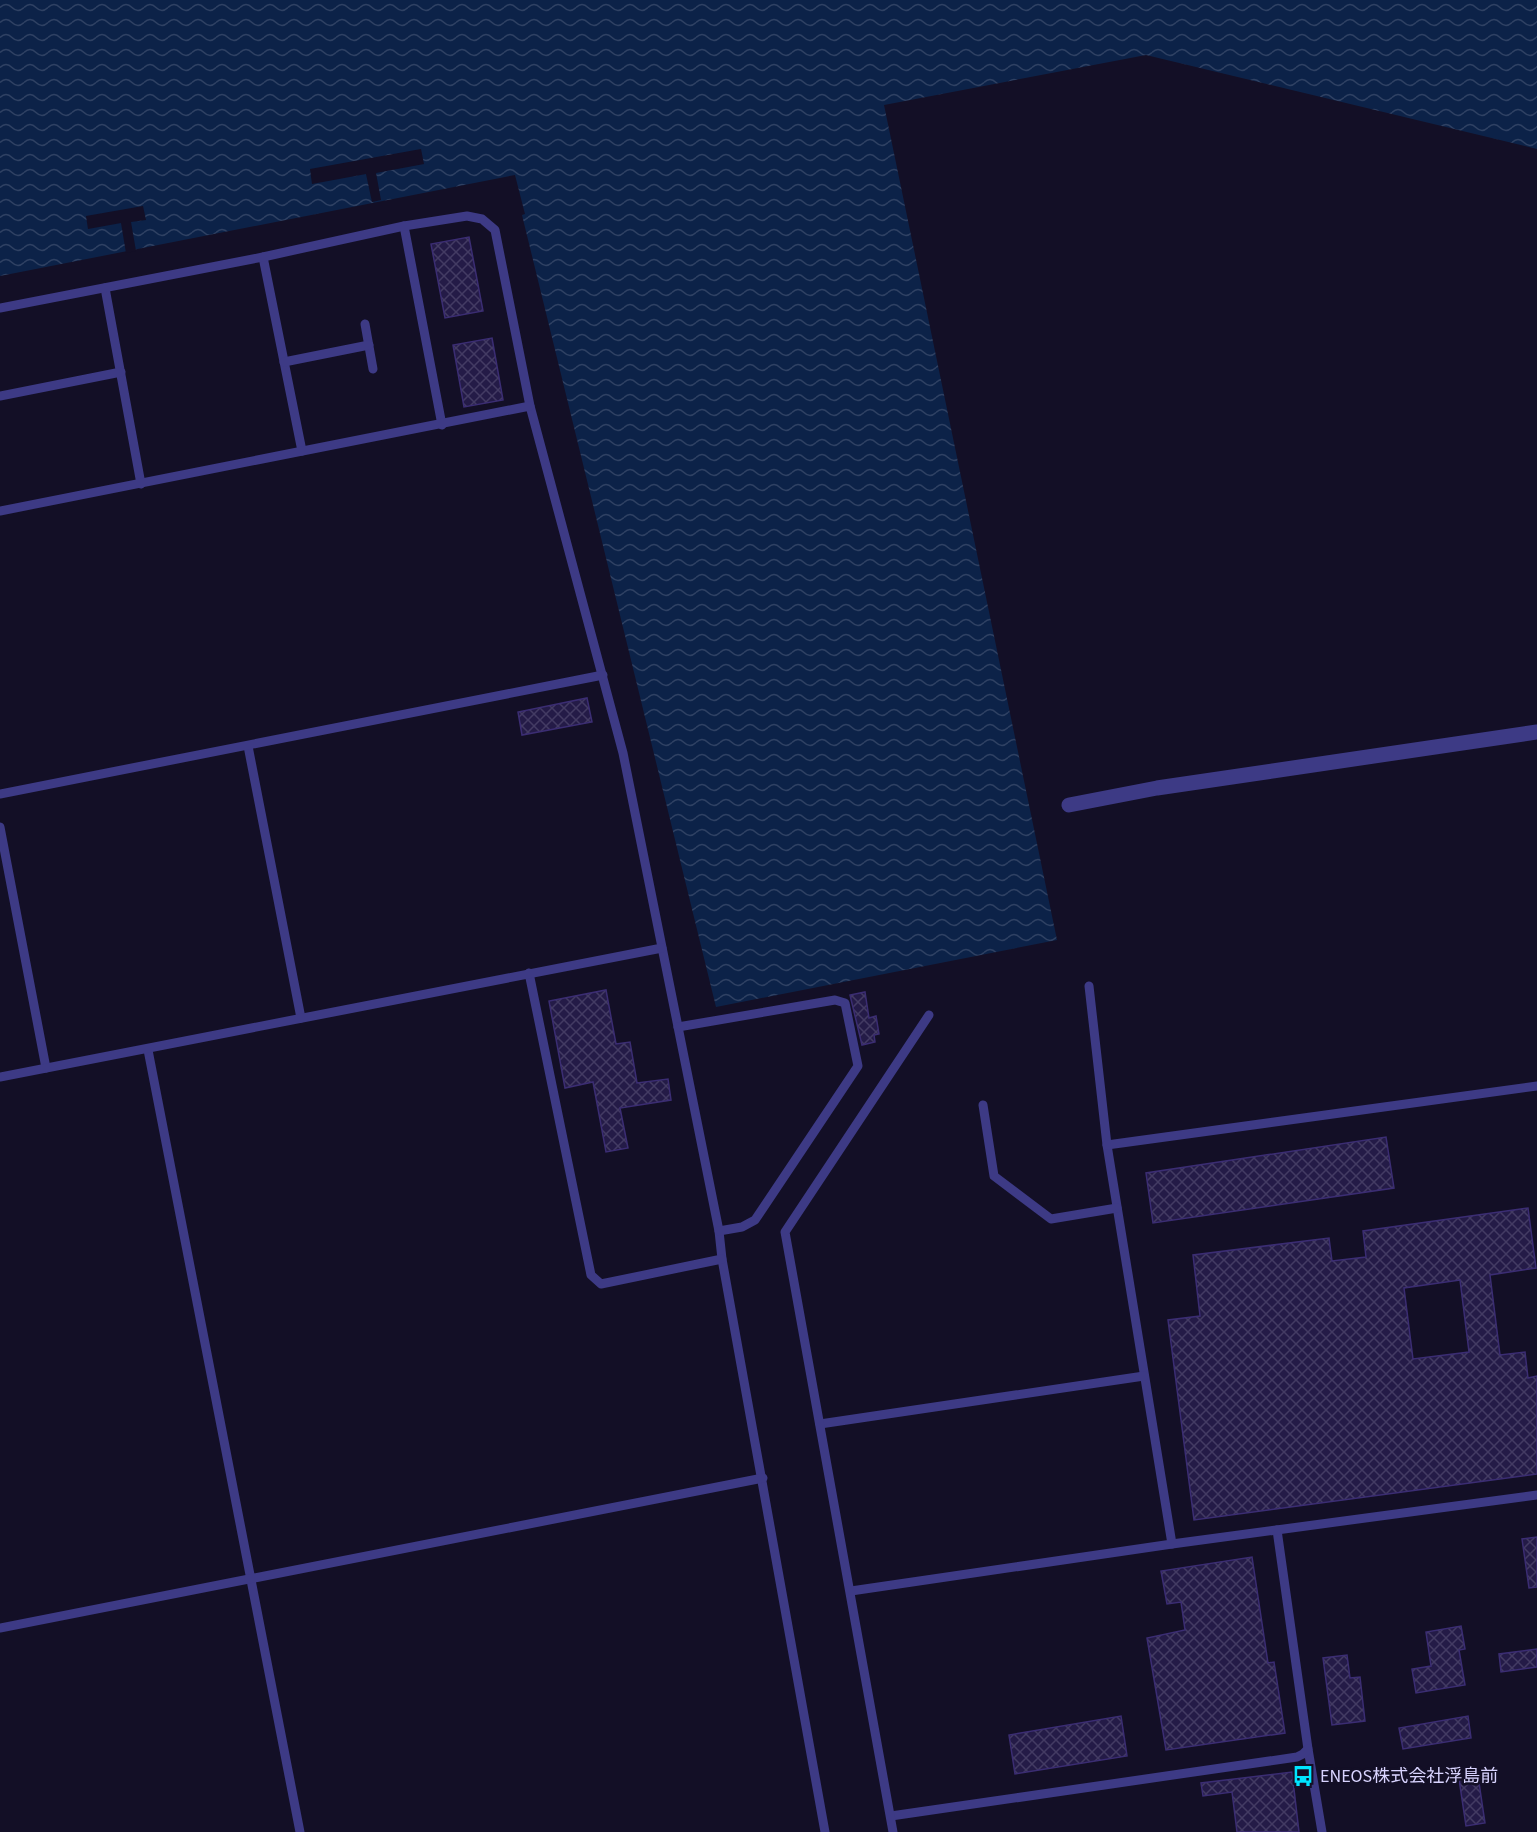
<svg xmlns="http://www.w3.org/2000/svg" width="1537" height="1832" font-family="'Source Sans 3','Noto Sans JP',sans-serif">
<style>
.water{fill:url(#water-waves)}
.pier{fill:#130f26}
.building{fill:url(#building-cross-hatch);stroke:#3b2d73;stroke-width:1.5;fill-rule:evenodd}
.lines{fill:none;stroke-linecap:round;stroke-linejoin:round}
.service{stroke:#3d3a85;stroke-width:9}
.tertiary{stroke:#3d3a85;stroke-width:15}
.labels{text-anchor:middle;stroke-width:5;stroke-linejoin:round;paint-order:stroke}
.poi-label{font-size:18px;fill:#d9d4ff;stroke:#130f26;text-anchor:start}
</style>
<defs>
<pattern id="water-waves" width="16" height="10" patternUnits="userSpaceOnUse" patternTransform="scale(1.5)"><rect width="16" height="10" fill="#0c2248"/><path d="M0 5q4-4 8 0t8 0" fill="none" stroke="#2f4163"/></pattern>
<pattern id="building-cross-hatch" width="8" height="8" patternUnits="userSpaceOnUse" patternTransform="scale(1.5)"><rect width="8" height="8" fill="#241b47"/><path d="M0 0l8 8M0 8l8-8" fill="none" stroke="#433b63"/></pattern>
</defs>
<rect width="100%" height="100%" fill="#130f26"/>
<path class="water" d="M0,0H1537V149L1146,55L884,105L1057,940L716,1007L522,215L525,214L515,175L0,276Z"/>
<g class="pier">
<path d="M421,149L424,164L376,173L381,200L372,202L366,174L312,184L310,169Z"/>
<path d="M143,206L146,220L131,222L136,251L126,253L121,223L88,229L86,216Z"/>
</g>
<g class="building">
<path d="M469,237L483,311L445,318L431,244Z"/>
<path d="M492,338L503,400L464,407L453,345Z"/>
<path d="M587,698L592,722L522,735L518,712Z"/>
<path d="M606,990L616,1044L630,1042L637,1083L668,1079L671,1100L620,1108L628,1148L606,1152L593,1082L565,1088L549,1001Z"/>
<path d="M865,992L869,1018L876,1016L879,1034L874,1035L875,1042L862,1045L850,995Z"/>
<path d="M1386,1137L1394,1188L1153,1223L1146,1173Z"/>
<path d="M1528,1208L1536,1268L1490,1275L1500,1355L1525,1352L1528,1378L1537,1376V1474L1194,1520L1168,1320L1200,1316L1193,1255L1329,1238L1332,1261L1366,1257L1363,1231ZM1460,1280L1469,1352L1413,1359L1404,1288Z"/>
<path d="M1537,1537V1587L1529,1588L1522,1539Z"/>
<path d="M1252,1557L1268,1663L1274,1662L1285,1733L1166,1750L1147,1638L1185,1630L1181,1602L1167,1604L1161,1571Z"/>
<path d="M1461,1626L1465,1649L1459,1650L1465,1685L1416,1693L1412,1669L1431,1666L1426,1632Z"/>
<path d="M1537,1649V1667L1501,1672L1499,1654Z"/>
<path d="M1347,1655L1350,1678L1360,1677L1365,1721L1332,1725L1323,1658Z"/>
<path d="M1121,1716L1127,1756L1015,1774L1009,1735Z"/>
<path d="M1468,1716L1471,1738L1403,1749L1399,1728Z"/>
<path d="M1292,1772L1299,1832H1237L1232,1792L1203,1796L1201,1783Z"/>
<path d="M1478,1776L1485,1823L1466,1826L1459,1779Z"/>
</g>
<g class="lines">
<g class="service">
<path d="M404,226L442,425"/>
<path d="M263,257L302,451"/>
<path d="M105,288L141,484"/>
<path d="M0,308L263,257L404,226L467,216L482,219L495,230L530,406L623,753L719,1231L722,1259L825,1832"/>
<path d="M365,324L373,369"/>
<path d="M284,362L369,345"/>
<path d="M0,396L121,372"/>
<path d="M0,511L530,406"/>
<path d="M248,746L301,1018"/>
<path d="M0,794L603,675"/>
<path d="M0,827L46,1068"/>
<path d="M529,973L591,1275L601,1284L722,1259"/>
<path d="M1089,986L1107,1145L1172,1544"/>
<path d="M678,1027L835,1000L845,1003L858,1066L755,1220L742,1227L719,1231"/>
<path d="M148,1050L300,1832"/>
<path d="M0,1077L662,948"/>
<path d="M983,1105L994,1176L1051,1219L1117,1208"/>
<path d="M1107,1145L1537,1086"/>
<path d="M820,1424L1144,1376"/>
<path d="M1277,1530L1308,1749L1322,1832"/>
<path d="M851,1591L1172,1544L1537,1495"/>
<path d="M0,1628L763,1478"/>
<path d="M891,1816L1297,1757L1303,1754L1308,1749"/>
<path d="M893,1832L785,1232L929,1015"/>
</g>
<path class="tertiary" d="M1069,805L1157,788L1537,732"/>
</g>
<defs>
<symbol id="bus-bare" viewBox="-9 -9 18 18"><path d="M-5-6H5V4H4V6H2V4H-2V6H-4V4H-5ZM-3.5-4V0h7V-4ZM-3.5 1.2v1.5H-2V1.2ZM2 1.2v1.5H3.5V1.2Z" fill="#00e5ff" stroke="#130f26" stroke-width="2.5" paint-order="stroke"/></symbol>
</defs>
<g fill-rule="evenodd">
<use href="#bus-bare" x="1288" y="1761" width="30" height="30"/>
</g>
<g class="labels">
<g class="poi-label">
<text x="1320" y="1782">ENEOS株式会社浮島前</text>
</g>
</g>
</svg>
